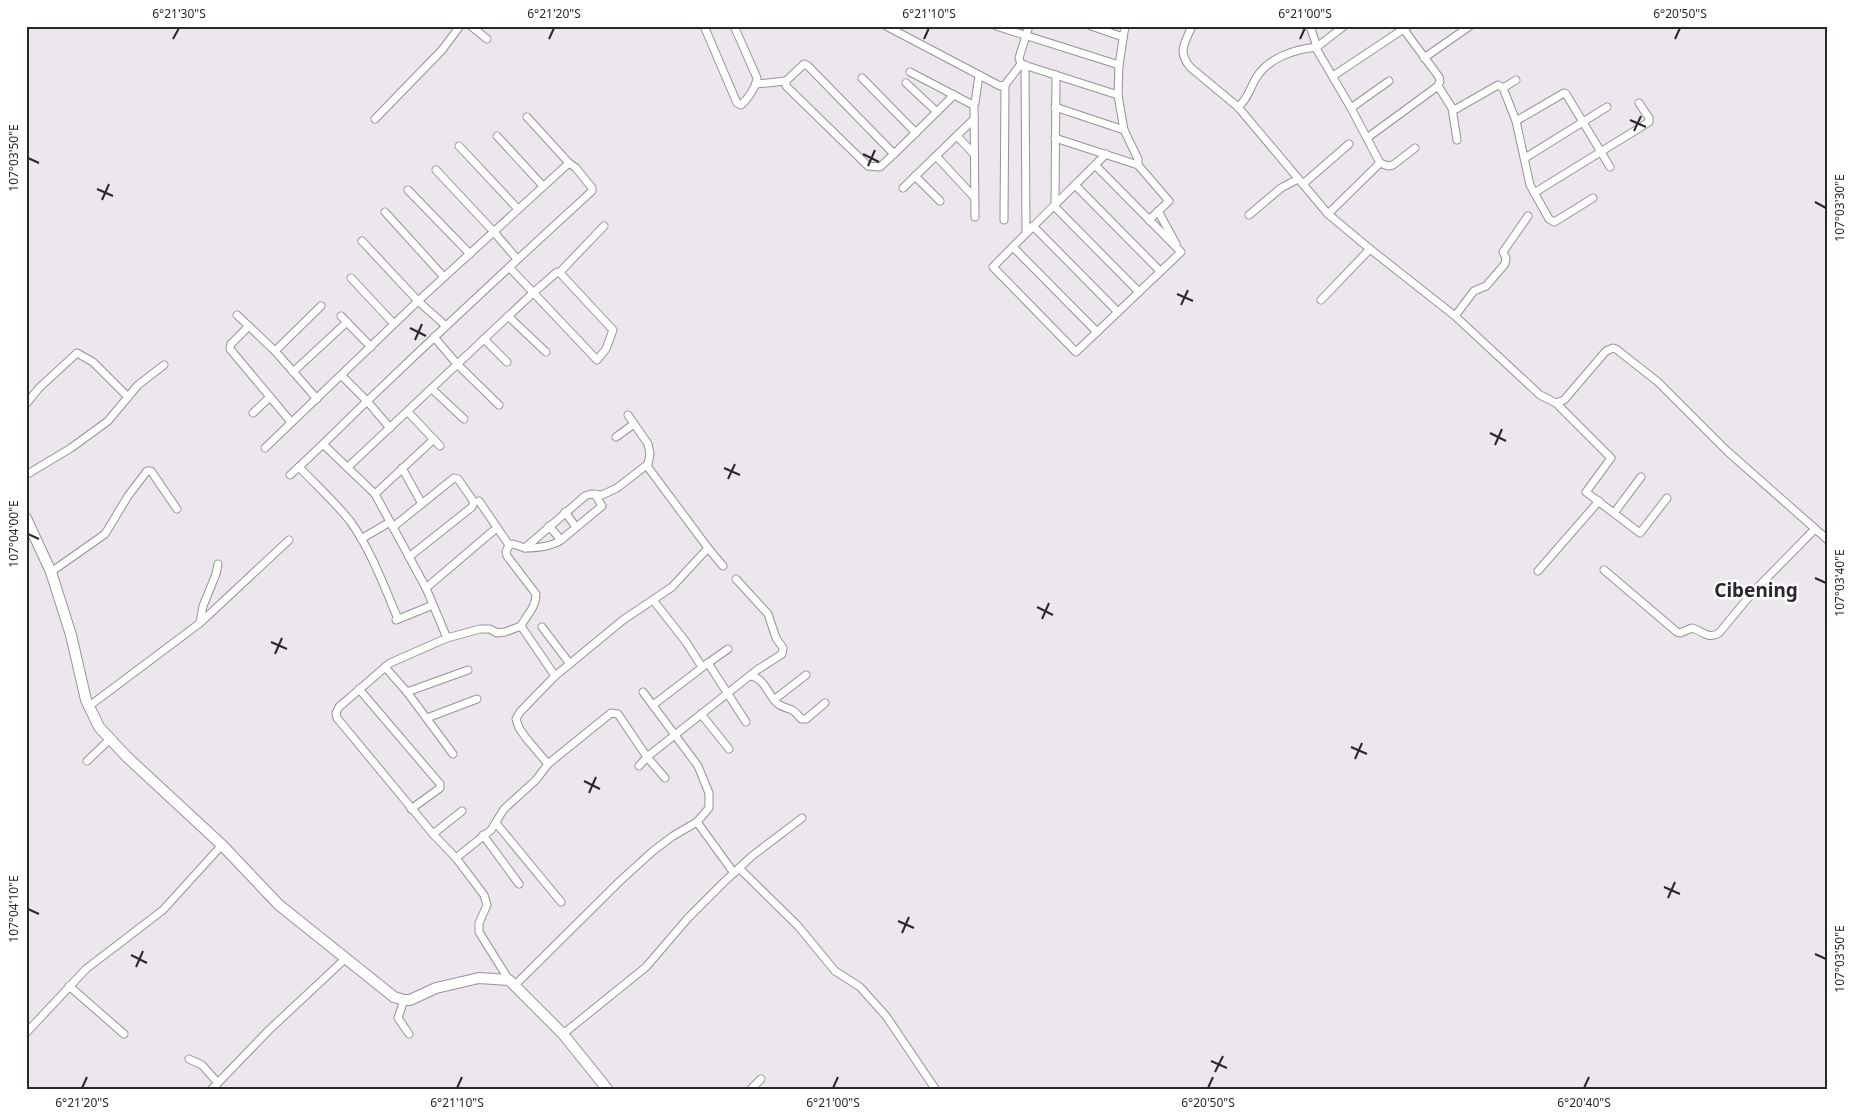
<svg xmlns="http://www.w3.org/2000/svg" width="1854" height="1116" font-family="'Noto Sans',sans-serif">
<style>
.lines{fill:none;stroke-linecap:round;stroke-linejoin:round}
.street-casing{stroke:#989299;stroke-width:9}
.secondary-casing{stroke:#989299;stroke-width:12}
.street{stroke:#fff;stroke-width:7}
.secondary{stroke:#fff;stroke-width:10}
.ticks{fill:none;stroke:#2a272a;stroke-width:2}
.labels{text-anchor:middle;stroke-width:5;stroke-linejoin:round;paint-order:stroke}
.quarter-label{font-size:19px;font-weight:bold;fill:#2c282e;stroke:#fff}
.neatline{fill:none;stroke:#2a272a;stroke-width:2}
.ticks-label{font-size:12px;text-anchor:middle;fill:#2a272a}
</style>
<rect width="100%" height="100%" fill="#ece6ed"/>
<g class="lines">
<defs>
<g id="street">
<path d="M471,26L487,39"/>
<path d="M704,26L737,103L741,105C748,99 756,87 757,78L734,26"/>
<path d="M886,26L1000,86L1005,85L1021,64"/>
<path d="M996,26L1119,65"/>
<path d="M1029,26L1019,58L1021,64L1118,95L1119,65L1125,26"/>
<path d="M1091,26L1123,37"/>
<path d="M1192,26C1185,43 1177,51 1190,67L1238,107L1328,214L1370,249L1455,316L1540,395L1556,403L1564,400L1606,351L1613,348L1616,349L1658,382L1727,451L1828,540"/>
<path d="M1402,27L1439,77L1440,81L1438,86"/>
<path d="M1424,58L1470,26"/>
<path d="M804,64L808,66L894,154L880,167L868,166L786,86V81Z"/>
<path d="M1025,65L1026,233"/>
<path d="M910,72L973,105L975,103L979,75"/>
<path d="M1333,76L1408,26"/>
<path d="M862,78L916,133"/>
<path d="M906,83L937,112"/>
<path d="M756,84L786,81"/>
<path d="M1438,86L1452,108L1456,109L1498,85L1503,88L1516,121"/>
<path d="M1503,88L1516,80"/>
<path d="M1118,95L1124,130L1138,159V165L1169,201L1149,220"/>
<path d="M974,105L975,217"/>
<path d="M1055,107L1124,130"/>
<path d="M1238,107C1248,99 1250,88 1256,78C1268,58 1295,49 1317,47L1310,26"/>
<path d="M1351,108L1389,81"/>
<path d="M1452,108L1457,140"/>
<path d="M527,117L569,163"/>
<path d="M375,119L442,50L460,26"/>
<path d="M497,136L543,186"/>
<path d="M957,136L974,154"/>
<path d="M1055,138L1138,165"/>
<path d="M1367,138L1438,86"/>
<path d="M459,146L518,209"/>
<path d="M894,154L954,95"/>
<path d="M936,156L974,197"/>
<path d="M1525,158L1607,107"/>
<path d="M1380,163L1388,166L1393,165L1415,148"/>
<path d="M1095,165L1181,252L1076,352L993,267C1030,229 1068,192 1106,154"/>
<path d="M436,170L494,232L517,259"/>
<path d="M915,176L940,201"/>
<path d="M1303,184L1349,144"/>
<path d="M1075,185L1160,271"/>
<path d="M903,188L974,119"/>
<path d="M408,190L470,254"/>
<path d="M1534,193L1649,122V118L1639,103"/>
<path d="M1593,198L1556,221L1554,222L1549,219L1530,185L1516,121L1564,93L1566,94L1610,167"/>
<path d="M1055,204L1056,75"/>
<path d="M1054,206L1139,292"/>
<path d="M1158,211L1176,244"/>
<path d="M385,212L444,277"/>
<path d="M1328,214L1380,163L1351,108L1317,50V47L1344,26"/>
<path d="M1249,215L1281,188L1298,179"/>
<path d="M1004,220L1005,85"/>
<path d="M1033,226L1118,312"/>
<path d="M362,241L418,301L446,326"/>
<path d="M1013,247L1097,332"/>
<path d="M560,272L604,226"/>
<path d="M351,278L394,324"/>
<path d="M1321,300L1370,249"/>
<path d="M237,315L275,351L317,399"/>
<path d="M341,316L371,347"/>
<path d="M508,316L546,352"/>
<path d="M1455,316L1474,291L1486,286L1505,264L1506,258L1503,252L1528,216"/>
<path d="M249,326L231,344L230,349L291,422"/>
<path d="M434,337L457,364L499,405"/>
<path d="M484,339L507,362"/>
<path d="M275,351L321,306"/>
<path d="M293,372L347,322"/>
<path d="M342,376L367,401L390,428"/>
<path d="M432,389L464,419"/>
<path d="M1556,403L1611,458L1586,492L1640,533L1667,498"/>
<path d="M26,404L39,388L77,353L93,362L128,397"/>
<path d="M408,412L440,446"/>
<path d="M253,413L270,397"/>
<path d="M616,437L634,424"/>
<path d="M324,445L375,494L426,588L447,638L390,663L339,707L336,713L337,718L433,834L456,858L484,895L487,905L479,923V932L509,980"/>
<path d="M265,448L418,301L569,163L576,168L592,188V191C522,255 452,320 383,386C352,415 322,446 290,475"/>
<path d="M647,466L708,548L723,566"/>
<path d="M299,467C316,485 335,502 350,521C371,550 384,586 398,619"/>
<path d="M348,467L533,293L557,272L560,273L613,330L606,349L597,360L509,267"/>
<path d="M402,468L422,504"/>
<path d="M26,475L71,448L108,421L138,385L164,365"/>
<path d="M375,494L434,439"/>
<path d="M479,501L509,545L513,544L525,548L585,496L591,494L602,495L617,488L648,464L650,454L648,444L628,415"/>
<path d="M565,512L576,527"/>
<path d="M1614,513L1641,477"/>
<path d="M549,526L561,540"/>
<path d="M393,527L454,478L458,479L474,502L472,507L409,557"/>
<path d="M361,539L390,522"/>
<path d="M509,545L506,552L507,556L536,594C536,608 527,614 521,626L555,676"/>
<path d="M525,548C538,548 551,547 561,540L602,506L595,494"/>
<path d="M1604,570L1677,632L1680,633L1692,628C1703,631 1708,640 1719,633L1753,592L1815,529"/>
<path d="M1538,571L1599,501"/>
<path d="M51,572L105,534L128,496L147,471H151L177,509"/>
<path d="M426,588L493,531"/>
<path d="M653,600L686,642L702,667"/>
<path d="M396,620L433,605"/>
<path d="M200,622L203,606L216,574L218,564"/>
<path d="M542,627L570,664"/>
<path d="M447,638L480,629H490L497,633L505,632L521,626"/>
<path d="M708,663L728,649"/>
<path d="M385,667L407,692L453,754"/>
<path d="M751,676C765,678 768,696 778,704C788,711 791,705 801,719H806L825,703"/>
<path d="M359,689L440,784V788L411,809"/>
<path d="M407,692L468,670"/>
<path d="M775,699L806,675"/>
<path d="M653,705L708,663L746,722"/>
<path d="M88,707L200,623L289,540"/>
<path d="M701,714L729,749"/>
<path d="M427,718L477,699"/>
<path d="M87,761L110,739"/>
<path d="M548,764L526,738L519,728L516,719L520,712L555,676L623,620L672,587L708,548"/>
<path d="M639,766L647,757L665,778"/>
<path d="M697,822L734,873"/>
<path d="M496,823L561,902"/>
<path d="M433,834L462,811"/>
<path d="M483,835L519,884"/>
<path d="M456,858L491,830L504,809L536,780L548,764L611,713L618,714L647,757L757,670L782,654L783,648L776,638L768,614L736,579"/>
<path d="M739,868L798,926L835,971L860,987L886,1016L936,1090"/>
<path d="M515,985L620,881L653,851L673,836L697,822L709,808V793L698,766L643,692"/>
<path d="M69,986L124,1034"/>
<path d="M404,1000L398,1018L409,1034"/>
<path d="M26,1033L86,969L163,910L222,845"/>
<path d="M563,1034L646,967L688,918L724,882L752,856L802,818"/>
<path d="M189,1059L202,1065L218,1083"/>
<path d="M211,1090L269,1030L346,958"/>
<path d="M750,1090L761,1079"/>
</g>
<path id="secondary" d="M26,518L51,572L71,635L86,700L99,727L127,757L222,845L279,905L394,997L404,1000H410L436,988L479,978L509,980L563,1034L608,1090"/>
</defs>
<use href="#street" class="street-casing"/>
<use href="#secondary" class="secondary-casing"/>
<use href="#street" class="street"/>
<use href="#secondary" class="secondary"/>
</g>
<path class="ticks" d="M173,39L179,28M549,39L554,28M924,39L929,28M1300,39L1305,28M1675,39L1680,28M1630,120L1646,127M1634,131L1641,116M863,154L879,162M28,158L39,163M868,166L875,150M97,189L113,196M102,200L109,184M1815,202L1826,208M1177,294L1193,301M1181,305L1188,290M410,328L426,336M415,340L422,324M1490,433L1506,441M1495,445L1502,429M724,468L740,475M728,479L735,464M28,534L39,539M1815,578L1826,583M1037,607L1053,615M1042,619L1049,603M271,642L287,649M275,654L282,638M1351,747L1367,754M1355,759L1362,743M584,781L600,789M589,793L596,777M1664,887L1680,894M1668,898L1675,882M28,909L39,914M898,921L914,928M902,933L909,917M1815,954L1826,959M131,955L147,963M136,967L143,951M1211,1061L1227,1068M1215,1072L1223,1056M82,1088L87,1077M457,1088L462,1077M833,1088L838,1077M1208,1088L1213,1077M1584,1088L1589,1077"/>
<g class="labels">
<g class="quarter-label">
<text x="1756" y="597">Cibening</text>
</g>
</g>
<rect width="1854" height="1116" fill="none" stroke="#ffffff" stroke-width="55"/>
<rect x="28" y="28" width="1798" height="1060" class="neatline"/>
<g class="ticks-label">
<text x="179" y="18">6°21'30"S</text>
<text x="554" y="18">6°21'20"S</text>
<text x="929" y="18">6°21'10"S</text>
<text x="1305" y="18">6°21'00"S</text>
<text x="1680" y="18">6°20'50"S</text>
<text transform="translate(14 158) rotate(-90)" y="4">107°03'50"E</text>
<text transform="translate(1840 208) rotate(-90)" y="4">107°03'30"E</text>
<text transform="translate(14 534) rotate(-90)" y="4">107°04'00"E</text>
<text transform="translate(1840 583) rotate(-90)" y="4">107°03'40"E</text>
<text transform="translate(14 909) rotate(-90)" y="4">107°04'10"E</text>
<text transform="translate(1840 959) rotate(-90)" y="4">107°03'50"E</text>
<text x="82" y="1107">6°21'20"S</text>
<text x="457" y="1107">6°21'10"S</text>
<text x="833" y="1107">6°21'00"S</text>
<text x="1208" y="1107">6°20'50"S</text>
<text x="1584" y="1107">6°20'40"S</text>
</g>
</svg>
